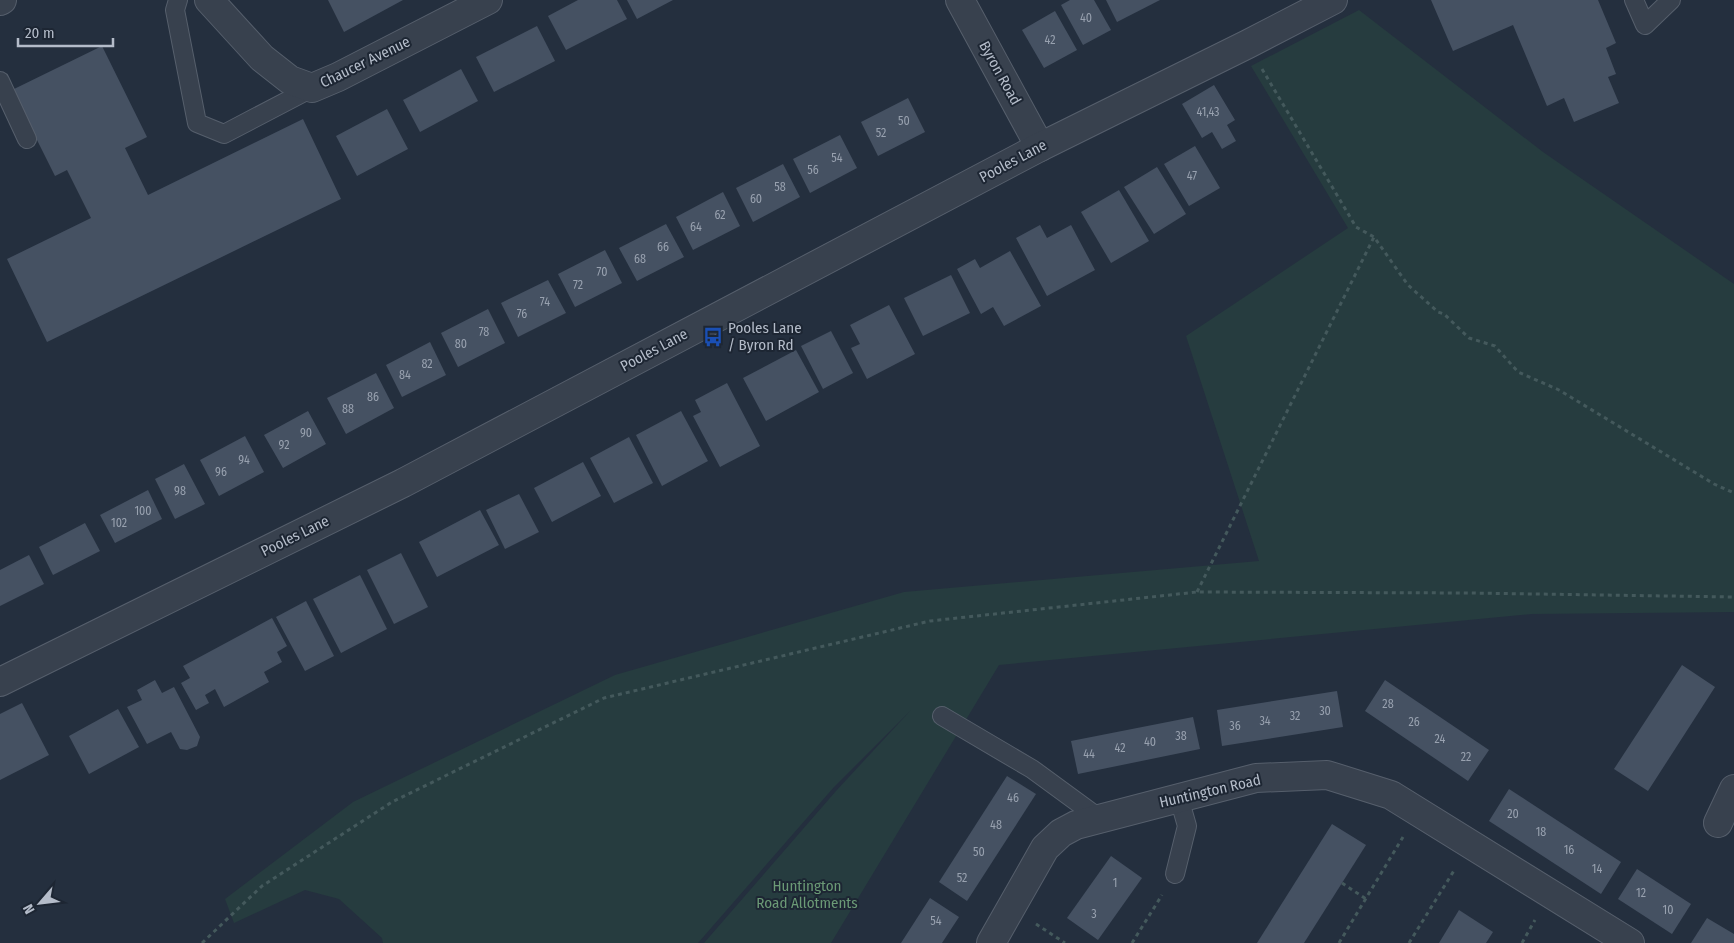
<svg xmlns="http://www.w3.org/2000/svg" width="1734" height="943" font-family="'Fira Sans Condensed',sans-serif">
<style>
.green{fill:#263c3f}
.building{fill:#455162}
.lines{fill:none;stroke-linecap:round;stroke-linejoin:round}
.service-casing{stroke:#565f6c;stroke-width:20}
.minor-casing{stroke:#565f6c;stroke-width:30}
.tertiary-casing{stroke:#565f6c;stroke-width:30}
.path{stroke:#44595c;stroke-width:3;stroke-dasharray:4 4;stroke-linecap:butt}
.service{stroke:#38414e;stroke-width:18}
.minor{stroke:#38414e;stroke-width:28}
.tertiary{stroke:#38414e;stroke-width:28}
.labels{text-anchor:middle;stroke-width:4;stroke-linejoin:round;paint-order:stroke}
.number-label{font-size:12px;fill:#98a1af}
.street-label{font-size:15px;fill:#b4bcc9;stroke:#1d2633}
.poi-label{font-size:15px;fill:#b4bcc9;stroke:#1d2633;text-anchor:start}
.park-label{font-size:15px;fill:#6b9a76;stroke:#1d2633}
</style>
<rect width="100%" height="100%" fill="#242f3e"/>
<path class="green" d="M1359,10L1543,152L1734,284V612L1532,614L999,665L831,943H704L836,791L911,710L834,787L698,943H383L382,938L339,899L305,890L234,923L225,899L353,802L615,675L904,592L1259,561L1186,336L1348,228L1251,66Z"/>
<g class="building">
<path d="M328,0H403L344,32Z"/>
<path d="M578,0H617L627,19L566,50L548,16Z"/>
<path d="M627,0H673L637,19Z"/>
<path d="M1070,0H1094L1111,30L1083,45L1061,5Z"/>
<path d="M1106,0H1160L1117,22Z"/>
<path d="M1431,0H1598L1616,43L1606,48L1616,74L1608,77L1619,103L1574,122L1564,98L1547,106L1513,25L1453,51Z"/>
<path d="M1055,11L1077,50L1044,68L1022,30Z"/>
<path d="M537,26L555,61L494,92L476,57Z"/>
<path d="M102,46L147,137L125,148L148,195L303,119L341,199L47,342L7,259L91,218L67,170L55,176L12,90Z"/>
<path d="M461,69L478,101L420,132L403,100Z"/>
<path d="M1214,85L1235,120L1227,125L1236,141L1222,149L1212,132L1202,138L1182,104Z"/>
<path d="M908,98L925,132L878,156L861,122Z"/>
<path d="M387,109L408,149L357,176L336,136Z"/>
<path d="M840,135L857,168L810,193L793,159Z"/>
<path d="M1195,146L1220,188L1189,206L1164,164Z"/>
<path d="M783,164L800,197L753,222L736,188Z"/>
<path d="M1157,167L1186,214L1154,234L1124,187Z"/>
<path d="M1119,190L1149,241L1111,263L1081,212Z"/>
<path d="M723,192L740,226L693,250L676,217Z"/>
<path d="M666,224L684,257L637,281L619,248Z"/>
<path d="M1040,225L1047,238L1071,225L1095,270L1047,296L1016,238Z"/>
<path d="M605,250L622,283L575,307L558,274Z"/>
<path d="M1010,251L1041,306L1004,326L993,307L981,314L957,269L975,259L980,268Z"/>
<path d="M951,275L970,313L923,336L904,298Z"/>
<path d="M548,280L566,313L518,337L501,303Z"/>
<path d="M889,305L915,354L867,379L851,348L860,344L850,325Z"/>
<path d="M488,309L505,343L458,367L441,333Z"/>
<path d="M831,331L853,373L823,389L801,346Z"/>
<path d="M430,342L446,375L402,397L386,365Z"/>
<path d="M796,350L819,392L766,421L743,378Z"/>
<path d="M376,373L394,408L346,434L327,398Z"/>
<path d="M727,383L760,446L720,467L693,416L701,412L695,400Z"/>
<path d="M308,411L326,444L283,468L264,435Z"/>
<path d="M681,411L708,461L662,486L636,435Z"/>
<path d="M245,436L264,472L219,496L200,460Z"/>
<path d="M629,437L653,483L614,503L590,458Z"/>
<path d="M583,462L601,496L552,522L534,488Z"/>
<path d="M184,464L205,504L175,519L155,479Z"/>
<path d="M148,490L162,519L115,543L100,515Z"/>
<path d="M519,494L539,532L505,549L486,510Z"/>
<path d="M480,510L499,545L437,577L419,542Z"/>
<path d="M85,523L100,551L53,575L39,547Z"/>
<path d="M401,553L428,607L394,624L367,570Z"/>
<path d="M29,555L44,584L0,606V570Z"/>
<path d="M360,575L387,629L341,653L313,599Z"/>
<path d="M306,601L334,656L305,671L276,617Z"/>
<path d="M272,618L287,646L277,652L282,662L264,672L269,682L224,707L215,689L205,695L209,703L196,710L181,683L190,678L183,666Z"/>
<path d="M1682,665L1715,687L1648,791L1614,769Z"/>
<path d="M155,680L162,693L174,687L200,737L197,746L187,750L180,749L171,732L147,744L127,707L142,700L137,690Z"/>
<path d="M1385,680L1489,750L1468,781L1365,711Z"/>
<path d="M1337,691L1343,727L1222,746L1217,710Z"/>
<path d="M22,703L49,755L0,780V714Z"/>
<path d="M118,709L139,747L89,774L69,736Z"/>
<path d="M1193,717L1200,749L1078,774L1071,741Z"/>
<path d="M1007,776L1036,794L967,901L939,882Z"/>
<path d="M1509,789L1621,862L1601,894L1489,821Z"/>
<path d="M1332,824L1366,845L1304,943H1257Z"/>
<path d="M1111,856L1142,878L1098,940L1067,918Z"/>
<path d="M1637,869L1691,904L1672,934L1618,899Z"/>
<path d="M930,898L959,917L942,943H901Z"/>
<path d="M1459,910L1493,932L1486,943H1439Z"/>
<path d="M1707,918L1734,934V943H1691Z"/>
</g>
<g class="lines">
<defs>
<g id="service">
<path d="M178,0L175,10L197,123L224,134L312,88"/>
<path d="M1634,0L1645,25L1671,0"/>
<path d="M0,81L27,139"/>
<path d="M942,716L1032,769L1099,818"/>
<path d="M1175,874L1187,826L1179,798"/>
</g>
<g id="minor">
<path d="M209,0L262,58L290,80L312,88L338,77L488,0"/>
<path d="M960,0L1040,147"/>
<path d="M0,1L2,0"/>
<path d="M1718,823L1734,789"/>
<path d="M991,943L1045,848L1061,833L1076,825L1256,778L1327,775L1391,795L1630,943"/>
</g>
<path id="tertiary" d="M0,682L403,483L1040,147L1248,44L1333,0"/>
</defs>
<use href="#service" class="service-casing"/>
<use href="#minor" class="minor-casing"/>
<use href="#tertiary" class="tertiary-casing"/>
<g class="path">
<path d="M1262,69L1356,227L1374,237L1408,285L1438,312L1444,314L1469,338L1495,346L1518,372L1559,390L1714,484L1734,493"/>
<path d="M1197,592L1374,237"/>
<path d="M1342,883L1366,899"/>
<path d="M1036,924L1065,943"/>
<path d="M202,943L262,886L392,802L604,698L930,621L1197,592L1470,593L1734,597"/>
<path d="M1132,943L1162,895"/>
<path d="M1339,943L1403,837"/>
<path d="M1409,943L1455,869"/>
<path d="M1522,943L1535,920"/>
</g>
<use href="#service" class="service"/>
<use href="#minor" class="minor"/>
<use href="#tertiary" class="tertiary"/>
</g>
<defs>
<symbol id="bus-bare" viewBox="-9 -9 18 18"><path d="M-5-6H5V4H4V6H2V4H-2V6H-4V4H-5ZM-3.5-4V0h7V-4ZM-3.5 1.2v1.5H-2V1.2ZM2 1.2v1.5H3.5V1.2Z" fill="#1a4fb4" stroke="#1d2633" stroke-width="2.5" paint-order="stroke"/></symbol>
</defs>
<g fill-rule="evenodd">
<use href="#bus-bare" x="699" y="323" width="28" height="28"/>
</g>
<g class="labels">
<g class="number-label">
<text x="1086" y="22">40</text>
<text x="1050" y="44">42</text>
<text x="1208" y="116">41,43</text>
<text x="904" y="125">50</text>
<text x="881" y="137">52</text>
<text x="837" y="162">54</text>
<text x="813" y="174">56</text>
<text x="1192" y="180">47</text>
<text x="780" y="191">58</text>
<text x="756" y="203">60</text>
<text x="720" y="219">62</text>
<text x="696" y="231">64</text>
<text x="663" y="251">66</text>
<text x="640" y="263">68</text>
<text x="602" y="276">70</text>
<text x="578" y="289">72</text>
<text x="545" y="306">74</text>
<text x="522" y="318">76</text>
<text x="484" y="336">78</text>
<text x="461" y="348">80</text>
<text x="427" y="368">82</text>
<text x="405" y="379">84</text>
<text x="373" y="401">86</text>
<text x="348" y="413">88</text>
<text x="306" y="437">90</text>
<text x="284" y="449">92</text>
<text x="244" y="464">94</text>
<text x="221" y="476">96</text>
<text x="180" y="495">98</text>
<text x="143" y="515">100</text>
<text x="119" y="527">102</text>
<text x="1388" y="708">28</text>
<text x="1325" y="715">30</text>
<text x="1295" y="720">32</text>
<text x="1265" y="725">34</text>
<text x="1414" y="726">26</text>
<text x="1235" y="730">36</text>
<text x="1181" y="740">38</text>
<text x="1440" y="743">24</text>
<text x="1150" y="746">40</text>
<text x="1120" y="752">42</text>
<text x="1089" y="758">44</text>
<text x="1466" y="761">22</text>
<text x="1013" y="802">46</text>
<text x="1513" y="818">20</text>
<text x="996" y="829">48</text>
<text x="1541" y="836">18</text>
<text x="1569" y="854">16</text>
<text x="979" y="856">50</text>
<text x="1597" y="873">14</text>
<text x="962" y="882">52</text>
<text x="1115" y="887">1</text>
<text x="1641" y="897">12</text>
<text x="1668" y="914">10</text>
<text x="1094" y="918">3</text>
<text x="936" y="925">54</text>
</g>
<g class="street-label">
<text transform="translate(365 62) rotate(-26)" y="5">Chaucer Avenue</text>
<text transform="translate(1000 73) rotate(61)" y="5">Byron Road</text>
<text transform="translate(1013 161) rotate(-28)" y="5">Pooles Lane</text>
<text transform="translate(654 350) rotate(-28)" y="5">Pooles Lane</text>
<text transform="translate(295 536) rotate(-26)" y="5">Pooles Lane</text>
<text transform="translate(1210 791) rotate(-13)" y="5">Huntington Road</text>
</g>
<g class="poi-label">
<text x="728" y="333">Pooles Lane<tspan x="728" dy="17">/ Byron Rd</tspan></text>
</g>
<g class="park-label">
<text x="807" y="891">Huntington<tspan x="807" dy="17">Road Allotments</tspan></text>
</g>
</g>
<g transform="translate(40 903) rotate(242)" stroke="#1d2633" stroke-width="4" paint-order="stroke">
<path d="M0-4L9 19L0 12L-9 19Z" fill="#b4bcc9"/>
<text y="-8" font-size="14" font-weight="bold" text-anchor="middle" fill="#b4bcc9">N</text>
</g>
<path d="M18 38v8h95v-8" fill="none" stroke="#b4bcc9" stroke-width="2.5"/>
<text x="25" y="38" font-size="15" fill="#b4bcc9" stroke="#1d2633" stroke-width="4" paint-order="stroke">20 m</text>
</svg>
